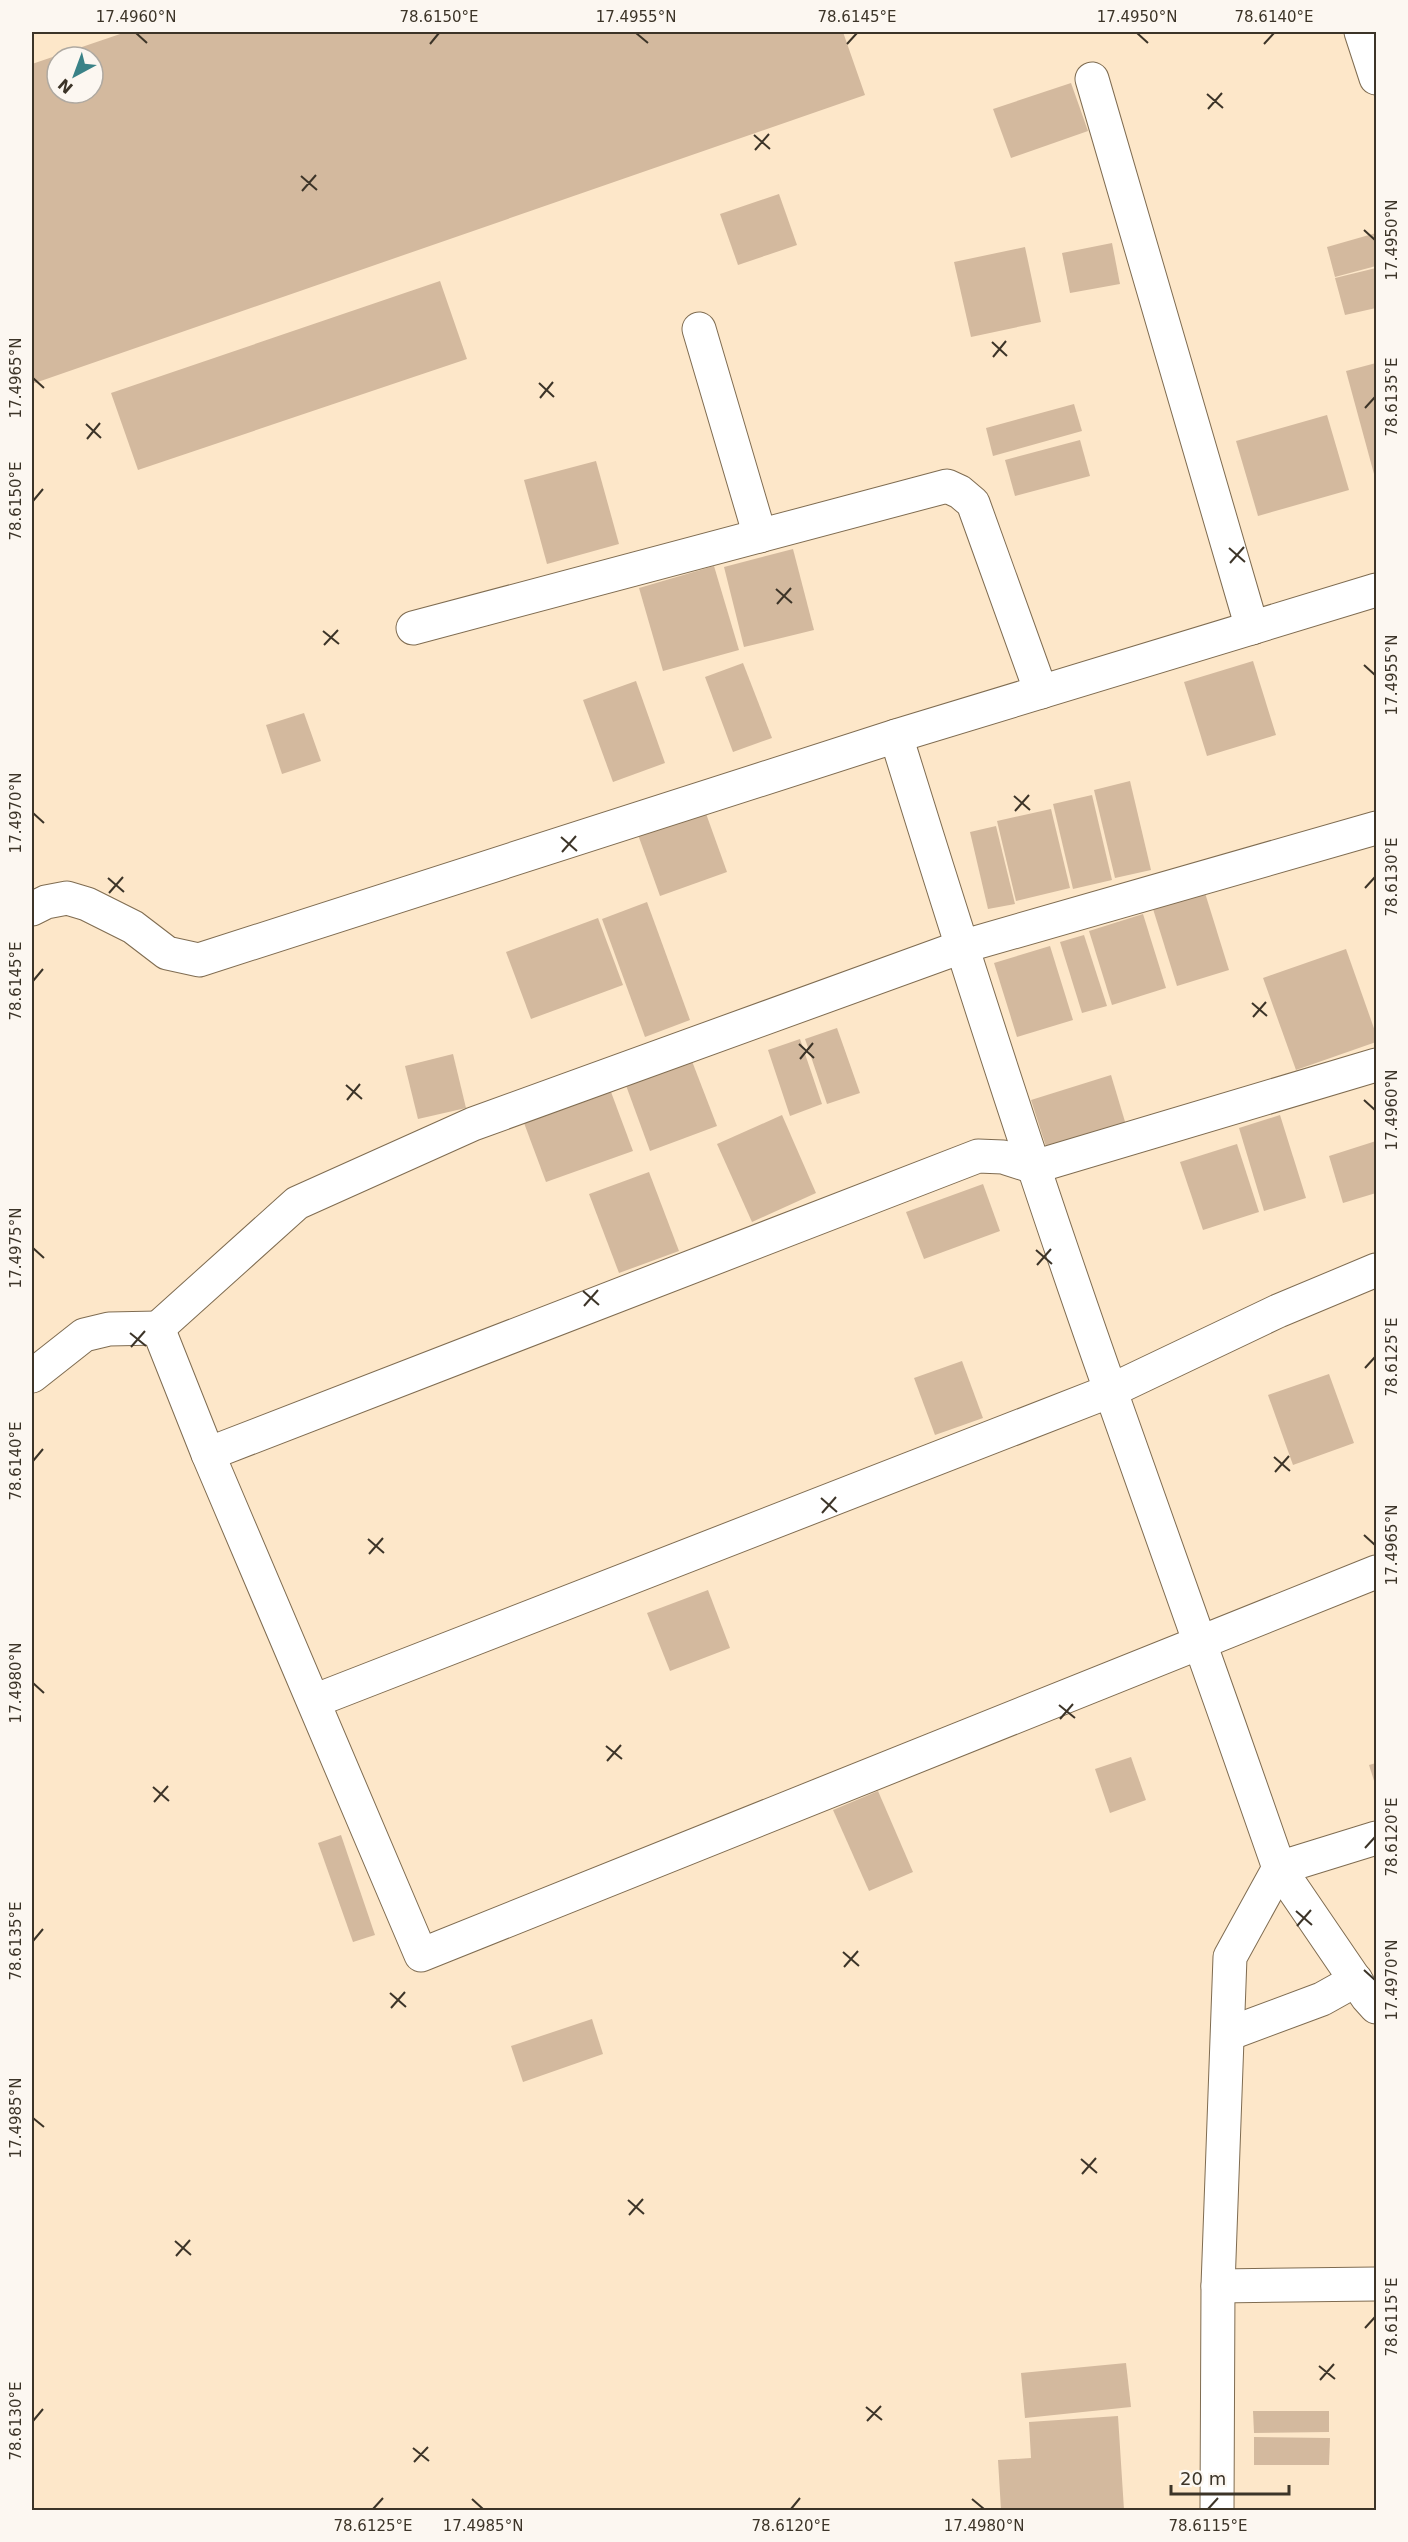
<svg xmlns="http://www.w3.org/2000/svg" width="1408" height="2542" font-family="'DejaVu Sans',sans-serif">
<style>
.building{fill:#d3b99e;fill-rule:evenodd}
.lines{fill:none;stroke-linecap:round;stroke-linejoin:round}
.minor-casing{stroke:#7f6c51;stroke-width:35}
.minor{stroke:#fff;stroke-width:33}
.ticks{fill:none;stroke:#3c3428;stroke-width:2}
.neatline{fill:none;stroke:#3c3428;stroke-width:2}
.ticks-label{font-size:15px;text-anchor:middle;fill:#3c3428}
</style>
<rect width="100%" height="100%" fill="#fde7c9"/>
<g class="building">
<path d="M126,32H843L865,95L32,384V64ZM57,57H93V93H57Z"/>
<path d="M1071,83L1088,131L1011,158L993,109Z"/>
<path d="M779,194L797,245L738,265L720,214Z"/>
<path d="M1376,233V266L1335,277L1327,247Z"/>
<path d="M1112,243L1120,284L1070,293L1062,253Z"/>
<path d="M1025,247L1041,322L971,337L954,262Z"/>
<path d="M1376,268V308L1345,315L1335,278Z"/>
<path d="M440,281L467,359L138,470L111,393Z"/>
<path d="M1376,363V473L1374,474L1346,371Z"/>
<path d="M1074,404L1082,431L993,456L986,428Z"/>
<path d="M1327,415L1349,490L1258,516L1236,441Z"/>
<path d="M1080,440L1090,476L1015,496L1005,460Z"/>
<path d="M596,461L619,544L547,564L524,480Z"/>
<path d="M793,549L814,630L744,647L724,567Z"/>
<path d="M714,566L739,650L663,671L639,588Z"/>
<path d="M1253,661L1276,735L1207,756L1184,682Z"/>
<path d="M743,663L772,738L733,752L705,677Z"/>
<path d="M636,681L665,763L613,782L583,700Z"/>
<path d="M304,713L321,761L282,774L266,725Z"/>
<path d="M1130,781L1151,870L1115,878L1094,790Z"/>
<path d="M1092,795L1112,880L1073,889L1053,804Z"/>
<path d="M704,808L727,872L660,896L637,832Z"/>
<path d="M1051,809L1070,888L1016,901L997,821Z"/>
<path d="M996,826L1015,904L988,909L970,832Z"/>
<path d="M1205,893L1229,970L1177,986L1153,909Z"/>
<path d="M647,902L690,1020L645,1037L602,919Z"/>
<path d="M1143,914L1166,988L1112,1005L1089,931Z"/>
<path d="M598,918L623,985L531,1019L506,952Z"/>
<path d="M1084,935L1107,1006L1082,1013L1060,942Z"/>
<path d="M1050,946L1073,1020L1017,1037L994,963Z"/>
<path d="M1346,949L1376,1034V1042L1296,1070L1263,978Z"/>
<path d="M837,1028L860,1093L827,1104L805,1039Z"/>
<path d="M800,1039L822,1104L790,1116L768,1050Z"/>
<path d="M453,1054L466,1108L418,1119L405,1066Z"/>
<path d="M690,1056L717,1126L650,1151L624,1080Z"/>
<path d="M1111,1075L1129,1135L1050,1159L1031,1100Z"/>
<path d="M611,1092L633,1151L546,1182L524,1123Z"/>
<path d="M782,1115L816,1193L752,1222L717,1144Z"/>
<path d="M1280,1115L1306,1198L1264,1211L1239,1128Z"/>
<path d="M1376,1141V1193L1343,1203L1329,1156Z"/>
<path d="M1237,1144L1259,1212L1203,1230L1180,1162Z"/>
<path d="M649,1172L679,1251L619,1273L589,1194Z"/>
<path d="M983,1184L1000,1231L924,1259L906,1212Z"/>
<path d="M962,1361L983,1418L935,1435L914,1378Z"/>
<path d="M1329,1374L1354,1443L1293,1465L1268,1395Z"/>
<path d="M708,1590L730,1648L670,1671L647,1613Z"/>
<path d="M1131,1757L1146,1800L1110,1813L1095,1769Z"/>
<path d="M1376,1763V1787L1369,1765Z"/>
<path d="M878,1791L913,1872L869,1891L833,1810Z"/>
<path d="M341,1835L375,1935L353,1942L318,1843Z"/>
<path d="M592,2019L603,2054L523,2082L511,2046Z"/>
<path d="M1126,2363L1131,2407L1025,2418L1021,2373Z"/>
<path d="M1253,2411H1329V2432L1254,2433Z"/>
<path d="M1118,2416L1124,2510H1001L998,2460L1031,2458L1029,2422Z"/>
<path d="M1254,2437L1330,2438L1329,2465H1254Z"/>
</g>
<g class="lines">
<defs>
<g id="minor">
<path d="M1361,32L1376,78"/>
<path d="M1092,79L1252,628"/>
<path d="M699,329L760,536"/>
<path d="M413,628L947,486L960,492L973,503L1041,692"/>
<path d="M896,736C964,956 1034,1175 1111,1392C1167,1551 1224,1709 1279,1868L1230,1957L1218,2286L1217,2510"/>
<path d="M32,909L46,902L67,898L87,904L133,927L167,953L199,960L896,736L1376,590"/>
<path d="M158,1328L297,1203L473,1124L961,947L1376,828"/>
<path d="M32,1376L84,1335L109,1329L158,1328L208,1454L421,1955L1376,1572"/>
<path d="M208,1454L978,1156L1003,1157L1034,1167L1376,1065"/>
<path d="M314,1701L1110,1391L1278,1311L1376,1270"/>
<path d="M1376,1838L1279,1868L1367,1997L1376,2007"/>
<path d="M1228,2034L1322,1999L1356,1980"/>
<path d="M1218,2286L1376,2284"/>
</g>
</defs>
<use href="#minor" class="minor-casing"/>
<use href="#minor" class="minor"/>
</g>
<path class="ticks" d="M136,33L147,43M636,33L648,43M1137,33L1148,43M430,44L439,33M847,44L857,33M1264,44L1274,33M1207,94L1223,108M1208,109L1222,93M754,135L770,149M755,150L769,134M301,176L317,190M302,191L316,175M1364,230L1375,240M992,342L1007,356M993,357L1006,341M33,378L44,388M539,383L554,397M540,398L553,382M1365,408L1375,397M86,424L101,438M87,439L100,423M33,501L43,489M1229,548L1245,562M1230,563L1244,547M776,589L792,603M777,604L791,588M323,631L339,644M324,645L338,630M1364,665L1375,675M1014,796L1030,810M1015,811L1029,795M33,813L44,823M561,837L577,851M562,852L576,836M108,878L124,892M1365,888L1375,877M109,893L123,877M33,981L43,969M1252,1003L1267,1016M1253,1017L1266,1002M799,1044L814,1058M800,1059L813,1043M346,1085L362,1099M347,1100L360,1084M1364,1100L1375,1110M33,1248L44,1258M1036,1250L1052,1264M1037,1265L1051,1249M583,1291L599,1305M584,1306L598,1290M130,1333L146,1346M131,1347L145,1331M1365,1368L1375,1357M1274,1457L1290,1471M33,1461L43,1449M1275,1472L1289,1456M821,1498L837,1512M822,1513L836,1497M1364,1535L1375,1545M368,1539L384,1553M369,1554L383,1538M33,1683L44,1693M1059,1705L1075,1718M1060,1719L1073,1704M606,1746L622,1759M607,1761L621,1745M153,1787L169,1801M154,1802L168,1786M1365,1848L1375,1837M1296,1911L1312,1925M1297,1926L1311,1910M33,1941L43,1929M843,1952L859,1966M844,1967L858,1951M1364,1970L1375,1980M390,1993L406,2007M391,2008L405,1992M33,2118L44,2127M1081,2159L1097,2173M1082,2174L1096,2158M628,2200L644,2214M629,2215L643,2199M175,2241L191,2255M176,2256L190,2240M1365,2328L1375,2317M1319,2366L1335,2379M1320,2380L1334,2364M866,2407L882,2420M33,2421L43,2409M867,2421L881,2406M413,2448L429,2461M414,2462L428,2447M472,2499L483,2509M972,2499L984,2509M373,2509L383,2498M791,2509L800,2498M1208,2509L1218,2498"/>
<rect width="1408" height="2542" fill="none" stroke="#fcf7f1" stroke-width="66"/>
<g transform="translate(75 75) rotate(221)"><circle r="28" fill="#fcf7f1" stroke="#afa9a1" stroke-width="1.5"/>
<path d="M0-4.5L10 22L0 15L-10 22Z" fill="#3a8287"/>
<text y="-9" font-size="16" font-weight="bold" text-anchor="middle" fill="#3c3428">N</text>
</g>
<path d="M1171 2485v9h118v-9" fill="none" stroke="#3c3428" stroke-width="3"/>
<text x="1180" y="2485" font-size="18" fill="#3c3428" stroke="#fcf7f1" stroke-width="4.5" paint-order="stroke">20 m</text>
<rect x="33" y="33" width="1342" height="2476" class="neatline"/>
<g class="ticks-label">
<text x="136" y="22">17.4960°N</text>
<text x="439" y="22">78.6150°E</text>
<text x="636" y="22">17.4955°N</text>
<text x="857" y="22">78.6145°E</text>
<text x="1137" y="22">17.4950°N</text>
<text x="1274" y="22">78.6140°E</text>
<text transform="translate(1392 240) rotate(-90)" y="5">17.4950°N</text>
<text transform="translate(16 378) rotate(-90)" y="5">17.4965°N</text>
<text transform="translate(1392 397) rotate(-90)" y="5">78.6135°E</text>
<text transform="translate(16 501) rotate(-90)" y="5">78.6150°E</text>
<text transform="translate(1392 675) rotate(-90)" y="5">17.4955°N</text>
<text transform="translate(16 813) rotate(-90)" y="5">17.4970°N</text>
<text transform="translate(1392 877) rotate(-90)" y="5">78.6130°E</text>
<text transform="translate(16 981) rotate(-90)" y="5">78.6145°E</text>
<text transform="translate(1392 1110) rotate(-90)" y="5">17.4960°N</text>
<text transform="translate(16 1248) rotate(-90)" y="5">17.4975°N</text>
<text transform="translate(1392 1357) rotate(-90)" y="5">78.6125°E</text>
<text transform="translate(16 1461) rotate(-90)" y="5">78.6140°E</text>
<text transform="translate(1392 1545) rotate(-90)" y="5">17.4965°N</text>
<text transform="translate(16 1683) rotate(-90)" y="5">17.4980°N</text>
<text transform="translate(1392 1837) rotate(-90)" y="5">78.6120°E</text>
<text transform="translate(16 1941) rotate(-90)" y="5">78.6135°E</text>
<text transform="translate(1392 1980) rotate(-90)" y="5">17.4970°N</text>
<text transform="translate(16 2118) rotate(-90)" y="5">17.4985°N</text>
<text transform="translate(1392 2317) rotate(-90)" y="5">78.6115°E</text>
<text transform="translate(16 2421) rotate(-90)" y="5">78.6130°E</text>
<text x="373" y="2531">78.6125°E</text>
<text x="483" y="2531">17.4985°N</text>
<text x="791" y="2531">78.6120°E</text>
<text x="984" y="2531">17.4980°N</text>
<text x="1208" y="2531">78.6115°E</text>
</g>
</svg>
